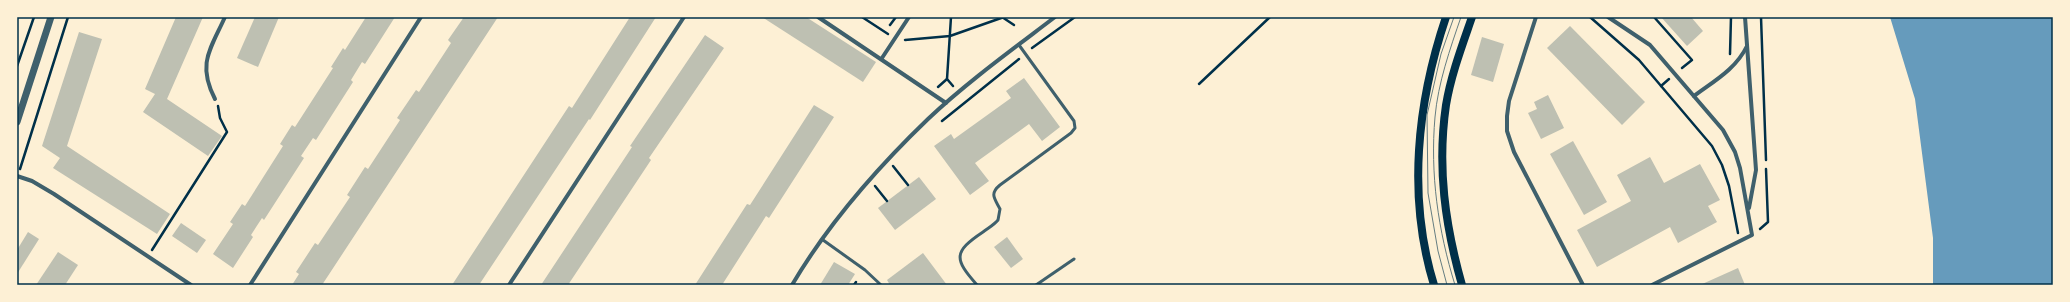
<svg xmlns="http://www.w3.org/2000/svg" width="2070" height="302" font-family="Bitter,serif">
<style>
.water{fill:#669bbc}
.building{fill:#bec0b2}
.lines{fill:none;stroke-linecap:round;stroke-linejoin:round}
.path{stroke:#003049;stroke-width:2.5}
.service{stroke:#3f606c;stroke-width:3}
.minor{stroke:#3f606c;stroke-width:4}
.tertiary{stroke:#3f606c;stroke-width:7}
.secondary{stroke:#003049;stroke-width:8}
.tram{stroke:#657d81;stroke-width:1}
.neatline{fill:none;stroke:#003049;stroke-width:1.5}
</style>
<rect width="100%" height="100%" fill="#fdf0d5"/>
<path class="water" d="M1890,17H2053V285H1933V238L1915,99Z"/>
<g class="building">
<path d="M176,17H203L167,99L222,136L208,156L143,112L155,94L145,89Z"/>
<path d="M255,17H279L258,67L237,58Z"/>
<path d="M366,17H395L365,64L362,62L351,80L353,82L316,140L313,138L301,156L304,158L264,220L262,218L251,235L253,237L233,268L213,254L233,224L230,222L242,204L245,206L283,146L280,144L292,125L295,127L333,68L331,67L343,48L345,50Z"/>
<path d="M464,17H498L322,285H292L299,274L296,272L315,243L318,245L350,197L347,195L365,167L368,169L400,120L397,118L416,90L419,92L451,43L448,40Z"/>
<path d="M630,17H656L590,120L589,119L479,285H452L569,106L572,108Z"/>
<path d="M762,17H806L876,62L863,82Z"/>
<path d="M1661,17H1691L1703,31L1687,46Z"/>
<path d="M1570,26L1645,102L1622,125L1547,48Z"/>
<path d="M79,32L102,39L67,146L170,214L157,234L53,168L60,158L42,146Z"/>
<path d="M705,35L724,48L649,158L651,160L568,285H541L632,147L630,146Z"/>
<path d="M1482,37L1504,44L1493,82L1471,75Z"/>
<path d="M1024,78L1060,127L1042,141L1029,124L975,163L989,181L970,195L934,146L951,134L954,139L1011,98L1006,91Z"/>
<path d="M1548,95L1564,128L1541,139L1528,113L1537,109L1534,102Z"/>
<path d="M814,105L834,117L769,218L766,216L722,285H695L747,204L750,205Z"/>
<path d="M1573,141L1607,202L1584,215L1550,154Z"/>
<path d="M1650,157L1664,183L1700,164L1720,200L1708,206L1717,222L1678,243L1670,227L1597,267L1577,230L1631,201L1617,175Z"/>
<path d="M919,177L936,199L895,230L878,208Z"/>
<path d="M181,223L206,240L197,253L172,236Z"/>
<path d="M28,232L39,239L17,274V250Z"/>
<path d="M1007,237L1023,259L1011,268L994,247Z"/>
<path d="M58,252L78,265L65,285H36Z"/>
<path d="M923,253L947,285H890L887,280Z"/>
<path d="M834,262L855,274L848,285H820Z"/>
<path d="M1738,268L1745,285H1700Z"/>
</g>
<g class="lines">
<g class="path">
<path d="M862,17L888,34"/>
<path d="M951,17L947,79L953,86"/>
<path d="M1002,17L1014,25"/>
<path d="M1590,17L1639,60L1712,146L1722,165L1729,186L1738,233"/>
<path d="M1654,17L1692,60L1682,68"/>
<path d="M1761,17L1766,160"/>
<path d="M890,25L896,17"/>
<path d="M905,40L950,36L1004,17"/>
<path d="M1032,48L1075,17"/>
<path d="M1730,54L1731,17"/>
<path d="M17,66L34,17"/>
<path d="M1199,84L1270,17"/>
<path d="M1661,86L1669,79"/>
<path d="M938,87L947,79"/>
<path d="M942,121L1019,59"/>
<path d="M893,166L908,185"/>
<path d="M20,169L68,17"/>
<path d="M875,186L887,201"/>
<path d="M1760,229L1768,222L1766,169"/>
<path d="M152,250L227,132L220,118L218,106"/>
<path d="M854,285L856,282"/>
</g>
<g class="service">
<path d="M823,240L865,270L881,285"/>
<path d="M977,285C954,259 953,252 983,232C988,228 994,225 998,220L1000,209C995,199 989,194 1000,185L1071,133L1075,128L1074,121L1019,45"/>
<path d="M1036,285L1074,259"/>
</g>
<g class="minor">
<path d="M818,17L946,103"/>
<path d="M1536,17L1509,101L1507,116V131L1514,152L1583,285"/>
<path d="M1608,17L1650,45L1723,130L1735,152L1740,168L1752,235L1652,285"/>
<path d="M1745,17L1756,170L1749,208"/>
<path d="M882,58L909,17"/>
<path d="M1694,96C1714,81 1736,69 1747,46"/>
<path d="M215,99C197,64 210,50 225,17"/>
<path d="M17,176L32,181L54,194L191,285"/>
<path d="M250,285L421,17"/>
<path d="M509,285L684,17"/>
<path d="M792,285C828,224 877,168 928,119C966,83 1013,49 1055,17"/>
</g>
<path class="tertiary" d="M17,122L51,17"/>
<g class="secondary">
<path d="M1434,285C1407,197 1417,103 1446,17"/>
<path d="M1462,285C1445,225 1437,167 1446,105C1451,75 1462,46 1472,17"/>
</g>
<g class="tram">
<path d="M1447,285L1438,251L1428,193L1427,115L1441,54L1454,17"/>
<path d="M1455,285C1438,230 1430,174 1435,117C1438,83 1450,49 1461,17"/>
</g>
</g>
<rect width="2070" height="302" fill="none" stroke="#fdf0d5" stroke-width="36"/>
<rect x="18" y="18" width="2034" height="266" class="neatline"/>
</svg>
